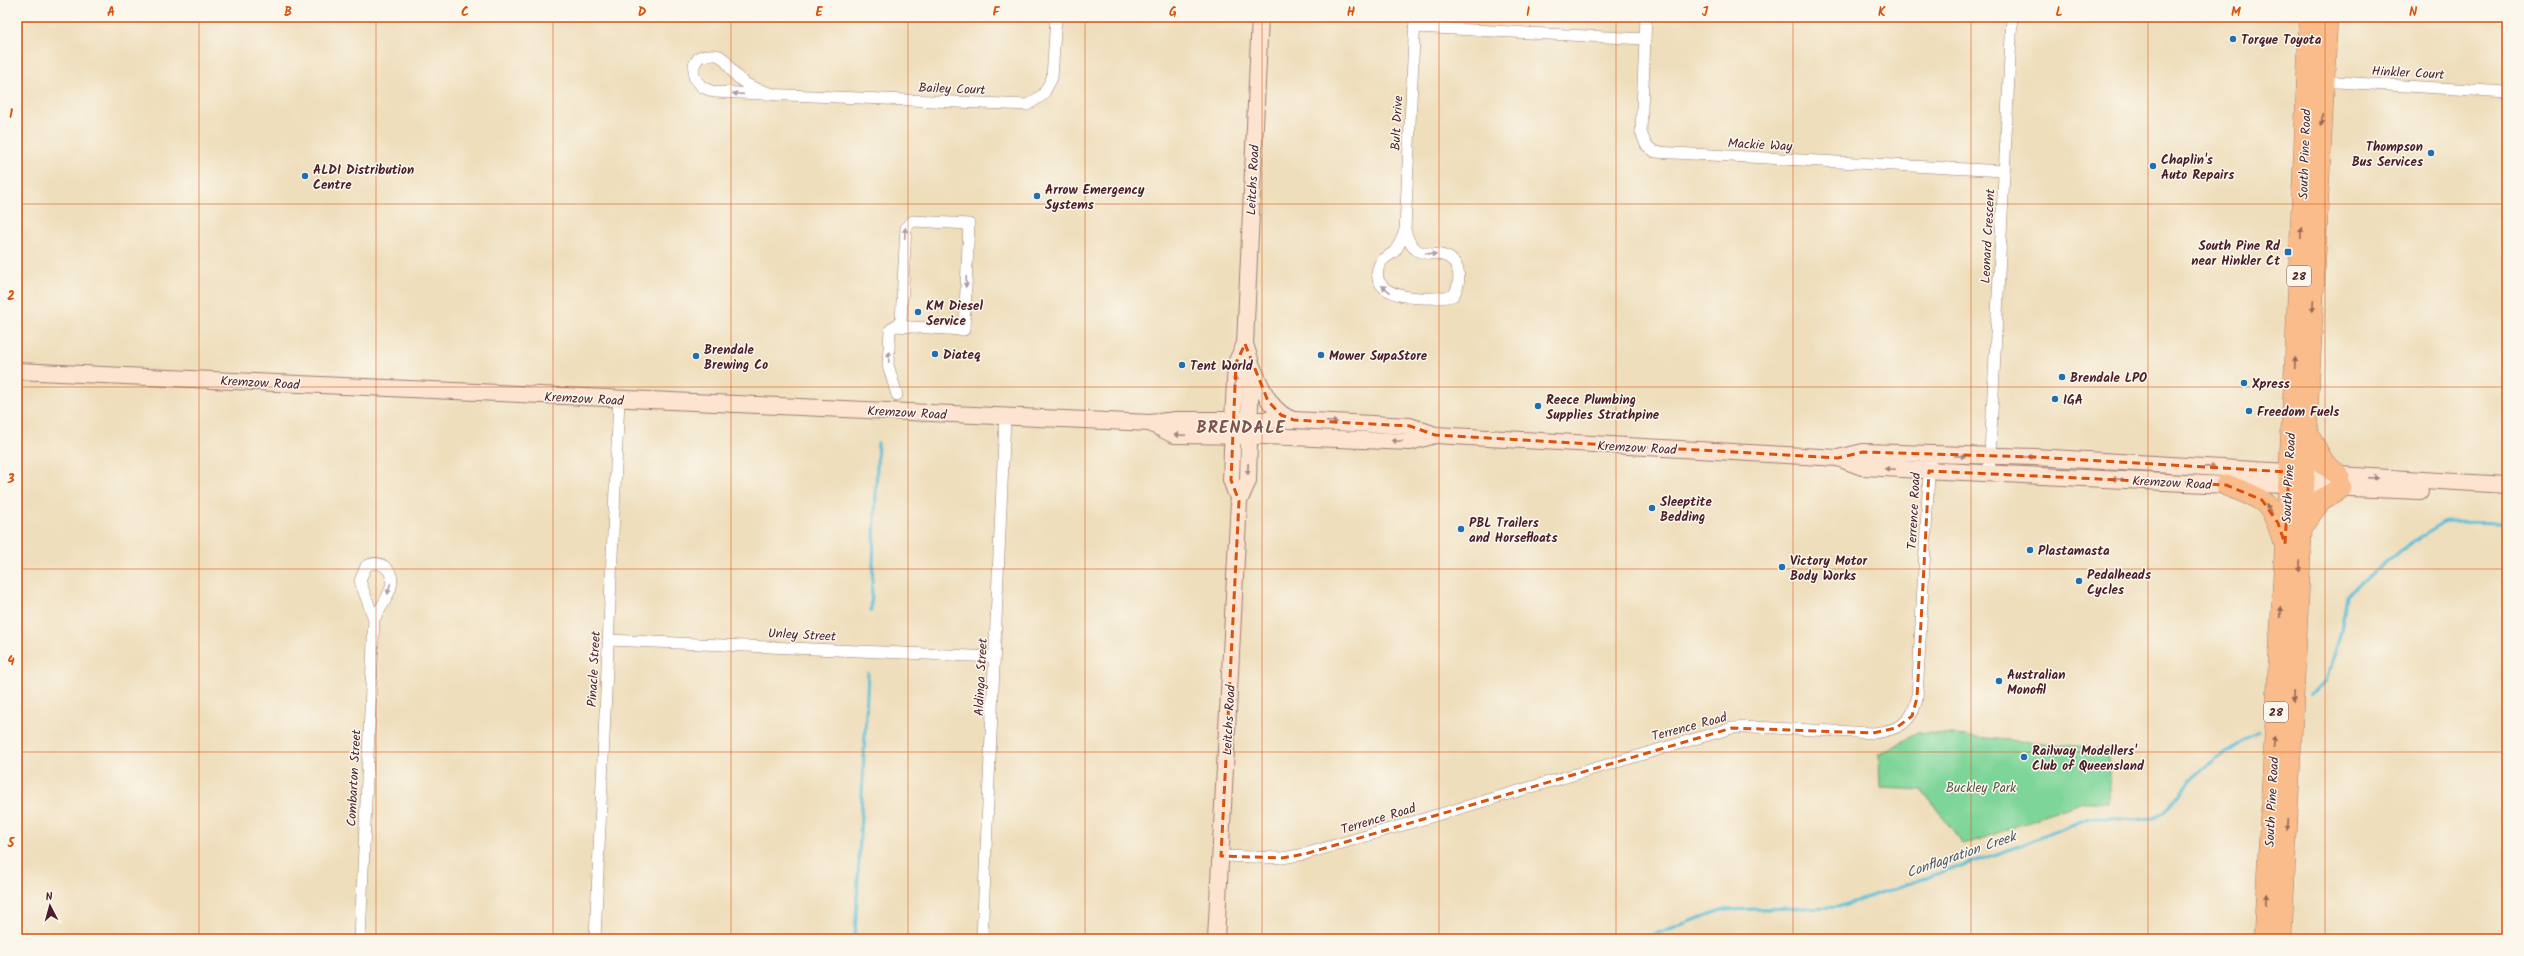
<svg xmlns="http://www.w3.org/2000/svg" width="2524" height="956" font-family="Kalam,sans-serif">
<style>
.green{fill:#7ed599;stroke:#647a62}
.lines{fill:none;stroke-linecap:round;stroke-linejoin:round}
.stream{stroke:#5abed8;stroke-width:3}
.street-casing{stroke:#9c7e74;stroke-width:12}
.secondary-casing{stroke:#9c7e74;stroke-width:18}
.highway-casing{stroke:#9c7e74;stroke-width:22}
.street{stroke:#fff;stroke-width:11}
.secondary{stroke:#fde4d0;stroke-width:16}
.highway{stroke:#f9bc8a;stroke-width:21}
.oneway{fill:#ae9aa0}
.oneway2{fill:#996656}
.oneway3{fill:#a4827e}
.marked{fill:none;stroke:#d8530f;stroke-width:3;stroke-dasharray:8 5;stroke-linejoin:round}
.grid{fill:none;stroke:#d8530f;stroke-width:1;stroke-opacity:0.55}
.poi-dot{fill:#1f6fb2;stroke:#fbf7ec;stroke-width:1.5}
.labels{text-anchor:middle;stroke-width:3;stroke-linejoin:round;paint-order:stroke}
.shield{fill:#fbf7ec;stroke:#7f6065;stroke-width:1}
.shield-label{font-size:12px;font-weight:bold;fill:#4a1f2b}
.poi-label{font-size:13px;font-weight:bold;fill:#4a1f2b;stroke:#fbf7ec;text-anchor:start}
.street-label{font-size:13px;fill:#4a1f2b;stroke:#fbf7ec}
.park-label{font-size:13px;fill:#5a564c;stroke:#fbf7ec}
.water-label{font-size:14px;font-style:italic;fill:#505768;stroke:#fbf7ec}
.district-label{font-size:17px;font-weight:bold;letter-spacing:1px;fill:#81534c;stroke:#fbf7ec}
.neatline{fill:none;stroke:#d8530f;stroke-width:1.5}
.grid-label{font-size:13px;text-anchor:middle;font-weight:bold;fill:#d8530f}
</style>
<rect width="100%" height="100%" fill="#fbf7ec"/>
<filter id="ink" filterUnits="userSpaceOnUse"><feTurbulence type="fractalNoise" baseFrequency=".025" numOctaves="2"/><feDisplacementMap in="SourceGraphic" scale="8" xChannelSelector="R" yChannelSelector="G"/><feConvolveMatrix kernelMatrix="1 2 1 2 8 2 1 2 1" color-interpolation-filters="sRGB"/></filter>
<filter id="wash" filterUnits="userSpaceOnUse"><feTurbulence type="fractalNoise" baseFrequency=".012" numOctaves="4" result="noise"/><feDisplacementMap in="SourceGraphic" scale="16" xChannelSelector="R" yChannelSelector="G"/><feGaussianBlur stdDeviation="0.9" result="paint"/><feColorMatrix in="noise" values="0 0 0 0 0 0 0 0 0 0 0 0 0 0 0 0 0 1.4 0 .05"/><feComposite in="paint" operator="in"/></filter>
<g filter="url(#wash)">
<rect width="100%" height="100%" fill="#efdebc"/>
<path class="green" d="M1919,732L2109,749V802H2083L1964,845L1922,790L1880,788L1879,755Z"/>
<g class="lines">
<g class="stream">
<path d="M871,611L878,443"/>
<path d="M2310,695L2327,681L2341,631L2347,595L2409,544L2446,522L2507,523"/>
<path d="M855,939L868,673"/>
<path d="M1642,939L1721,910L1838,907L2003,852L2089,818C2109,816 2130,823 2150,818C2173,812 2178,792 2194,777C2213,760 2238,746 2259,731"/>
</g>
</g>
</g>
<g filter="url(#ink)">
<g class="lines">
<defs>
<g id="street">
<path d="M1646,17L1641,132L1646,145L1655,152L2004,171"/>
<path d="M1415,27L1645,39"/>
<path d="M2320,81L2507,92"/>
<path d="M777,95C765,91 752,89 742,81C723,67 730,48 699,57L694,65V77L702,87L714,92L1027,105L1043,95L1052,78L1056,17"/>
<path d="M1405,230C1408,239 1410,246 1418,251C1426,255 1434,253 1442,255C1462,260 1462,282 1453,296C1434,300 1371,302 1378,269C1380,260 1387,257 1394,252C1400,246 1402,238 1405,230L1415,17"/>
<path d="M895,326L964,330L969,224L913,221L906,227L901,321L890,330L888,365L897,395"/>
<path d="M1989,473L2012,17"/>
<path d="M608,640L994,657"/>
<path d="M1221,856L1282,858L1305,854L1732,728L1755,727L1873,733C1896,731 1913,723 1917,698L1930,455"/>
<path d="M360,939L374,619C382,605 403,580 384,566C378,562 372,563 366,566L360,581L374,619"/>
<path d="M595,939L619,399"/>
<path d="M982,939L1005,417"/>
</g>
<g id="secondary">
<path d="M1252,366C1262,388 1269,411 1293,420"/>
<path d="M17,371L1150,423L1176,420H1294L1410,426L1435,435L1838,458L1863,452L2035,457L2507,485"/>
<path d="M1150,423L1174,435L1263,436L1410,442L1435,435"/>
<path d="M1838,458L1862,467L2226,485L2238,483L2420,491"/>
<path d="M1239,501L1231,480L1233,420L1236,363L1245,344"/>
<path d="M1216,939L1239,501L1248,481L1251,363L1245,344L1260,17"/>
</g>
<g id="highway">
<path d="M2307,433L2324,463L2339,476"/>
<path d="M2226,485C2262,500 2270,497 2283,540"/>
<path d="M2302,526L2321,500L2341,488"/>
<path d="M2264,939L2295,369L2310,17"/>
<path d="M2281,939L2327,17"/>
</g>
</defs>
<use href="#street" class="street-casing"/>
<use href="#secondary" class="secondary-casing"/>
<use href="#highway" class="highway-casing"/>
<use href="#street" class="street"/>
<use href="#secondary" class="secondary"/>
<use href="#highway" class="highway"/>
</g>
<defs><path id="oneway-solid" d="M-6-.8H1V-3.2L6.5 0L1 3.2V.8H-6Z"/></defs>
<g class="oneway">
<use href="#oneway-solid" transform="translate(738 94) rotate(-176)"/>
<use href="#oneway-solid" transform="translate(905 233) rotate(-87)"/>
<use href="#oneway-solid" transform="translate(1431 254) rotate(8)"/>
<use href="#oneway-solid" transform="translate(966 282) rotate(93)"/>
<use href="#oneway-solid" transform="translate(1386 289) rotate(-143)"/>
<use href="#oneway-solid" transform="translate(889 357) rotate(-87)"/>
<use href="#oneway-solid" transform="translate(389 589) rotate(105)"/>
</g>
<g class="oneway2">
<use href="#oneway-solid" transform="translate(2322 120) rotate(92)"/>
<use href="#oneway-solid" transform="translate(2301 233) rotate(-88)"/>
<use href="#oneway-solid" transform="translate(2313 306) rotate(93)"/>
<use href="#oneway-solid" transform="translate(2295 363) rotate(-87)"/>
<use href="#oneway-solid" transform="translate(2269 509) rotate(-125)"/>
<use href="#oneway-solid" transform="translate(2300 566) rotate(93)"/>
<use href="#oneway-solid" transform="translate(2281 612) rotate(-87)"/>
<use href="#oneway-solid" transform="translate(2294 696) rotate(93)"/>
<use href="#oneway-solid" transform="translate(2274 742) rotate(-86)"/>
<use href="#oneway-solid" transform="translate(2287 825) rotate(93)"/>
<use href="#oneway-solid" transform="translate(2266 900) rotate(-87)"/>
</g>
<g class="oneway3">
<use href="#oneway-solid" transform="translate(1235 381) rotate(-87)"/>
<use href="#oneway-solid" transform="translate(1332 422) rotate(3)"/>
<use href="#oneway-solid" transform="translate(1180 435) rotate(-177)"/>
<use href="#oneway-solid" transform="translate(1397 441) rotate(-178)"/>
<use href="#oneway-solid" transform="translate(1960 456) rotate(2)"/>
<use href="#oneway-solid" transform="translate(2029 457)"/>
<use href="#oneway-solid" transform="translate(2210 467) rotate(3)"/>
<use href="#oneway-solid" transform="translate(1248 469) rotate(91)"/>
<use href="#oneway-solid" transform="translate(1890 469) rotate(-177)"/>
<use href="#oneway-solid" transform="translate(2373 478) rotate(3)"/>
<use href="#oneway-solid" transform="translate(2117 479) rotate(-177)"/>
</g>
</g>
<path class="marked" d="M1245,344L1268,401L1281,415L1294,420L1410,426L1435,435L1838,458L1863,452L2035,457L2289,472L2285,544L2278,523L2262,500L2226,485L1929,471L1917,698L1912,716L1896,728L1873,733L1732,728L1305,854L1282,858L1221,856L1239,501L1231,480L1236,363Z"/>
<path class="grid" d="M199,17V939M376,17V939M553,17V939M731,17V939M908,17V939M1085,17V939M1262,17V939M1439,17V939M1616,17V939M1793,17V939M1971,17V939M2148,17V939M2325,17V939M17,204H2507M17,387H2507M17,569H2507M17,752H2507"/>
<g class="poi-dot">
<circle cx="2233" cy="39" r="4"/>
<circle cx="2431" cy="153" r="4"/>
<circle cx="2153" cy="166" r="4"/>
<circle cx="305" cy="176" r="4"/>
<circle cx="1037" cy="196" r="4"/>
<rect x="2284" y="248" width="8" height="8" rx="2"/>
<circle cx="918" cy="312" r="4"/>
<circle cx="935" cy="354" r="4"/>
<circle cx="1321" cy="355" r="4"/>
<circle cx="696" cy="356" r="4"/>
<circle cx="1182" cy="365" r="4"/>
<circle cx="2062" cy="377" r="4"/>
<circle cx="2244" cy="383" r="4"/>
<circle cx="2055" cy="399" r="4"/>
<circle cx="1538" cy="406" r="4"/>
<circle cx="2249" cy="411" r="4"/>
<circle cx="1652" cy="508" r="4"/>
<circle cx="1461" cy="529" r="4"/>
<circle cx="2030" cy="550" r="4"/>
<circle cx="1782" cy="567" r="4"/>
<circle cx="2079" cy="581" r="4"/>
<circle cx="1999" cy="681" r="4"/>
<circle cx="2024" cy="757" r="4"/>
</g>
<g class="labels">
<g class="shield">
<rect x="2287" y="266" width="24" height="20" rx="3"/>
<rect x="2264" y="702" width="24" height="20" rx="3"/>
</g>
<g class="shield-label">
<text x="2299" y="280">28</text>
<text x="2276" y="716">28</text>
</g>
<g class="poi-label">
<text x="2241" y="44">Torque Toyota</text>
<text x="2423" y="151" text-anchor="end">Thompson<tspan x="2423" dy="15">Bus Services</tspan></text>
<text x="2161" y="164">Chaplin's<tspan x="2161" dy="15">Auto Repairs</tspan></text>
<text x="313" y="174">ALDI Distribution<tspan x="313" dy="15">Centre</tspan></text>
<text x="1045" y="194">Arrow Emergency<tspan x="1045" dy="15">Systems</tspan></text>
<text x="2280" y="250" text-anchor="end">South Pine Rd<tspan x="2280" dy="15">near Hinkler Ct</tspan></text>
<text x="926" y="310">KM Diesel<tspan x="926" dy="15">Service</tspan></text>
<text x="704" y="354">Brendale<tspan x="704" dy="15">Brewing Co</tspan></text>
<text x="943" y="359">Diateq</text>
<text x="1329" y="360">Mower SupaStore</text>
<text x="1190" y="370">Tent World</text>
<text x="2070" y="382">Brendale LPO</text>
<text x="2252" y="388">Xpress</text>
<text x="1546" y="404">Reece Plumbing<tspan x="1546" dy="15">Supplies Strathpine</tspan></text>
<text x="2063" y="404">IGA</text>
<text x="2257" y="416">Freedom Fuels</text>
<text x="1660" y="506">Sleeptite<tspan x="1660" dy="15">Bedding</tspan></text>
<text x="1469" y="527">PBL Trailers<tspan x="1469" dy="15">and Horsefloats</tspan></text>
<text x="2038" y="555">Plastamasta</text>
<text x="1790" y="565">Victory Motor<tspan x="1790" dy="15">Body Works</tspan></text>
<text x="2087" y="579">Pedalheads<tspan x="2087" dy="15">Cycles</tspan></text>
<text x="2007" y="679">Australian<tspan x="2007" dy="15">Monofil</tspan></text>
<text x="2032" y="755">Railway Modellers'<tspan x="2032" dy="15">Club of Queensland</tspan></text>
</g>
<g class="street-label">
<text transform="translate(2408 72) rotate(3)" y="5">Hinkler Court</text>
<text transform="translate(952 88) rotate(2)" y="5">Bailey Court</text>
<text transform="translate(1396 123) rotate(-87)" y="5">Bult Drive</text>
<text transform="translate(1760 144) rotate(3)" y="5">Mackie Way</text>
<text transform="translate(2304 154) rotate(-88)" y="5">South Pine Road</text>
<text transform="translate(1252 180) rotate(-87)" y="5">Leitchs Road</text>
<text transform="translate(1987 236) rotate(-87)" y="5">Leonard Crescent</text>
<text transform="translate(260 382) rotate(3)" y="5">Kremzow Road</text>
<text transform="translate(584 398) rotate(3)" y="5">Kremzow Road</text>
<text transform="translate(907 412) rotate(3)" y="5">Kremzow Road</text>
<text transform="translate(1637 447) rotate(3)" y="5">Kremzow Road</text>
<text transform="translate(2288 478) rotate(-87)" y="5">South Pine Road</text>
<text transform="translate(2172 482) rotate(3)" y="5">Kremzow Road</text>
<text transform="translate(1913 511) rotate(-87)" y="5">Terrence Road</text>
<text transform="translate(802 634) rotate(3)" y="5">Unley Street</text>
<text transform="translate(593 669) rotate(-87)" y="5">Pinacle Street</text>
<text transform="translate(980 677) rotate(-87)" y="5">Aldinga Street</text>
<text transform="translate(1228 720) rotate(-87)" y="5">Leitchs Road</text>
<text transform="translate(1689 726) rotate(-15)" y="5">Terrence Road</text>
<text transform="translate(353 778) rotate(-87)" y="5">Combarton Street</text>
<text transform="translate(2271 802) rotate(-87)" y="5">South Pine Road</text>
<text transform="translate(1378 818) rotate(-17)" y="5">Terrence Road</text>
</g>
<g class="park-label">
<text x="1981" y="792">Buckley Park</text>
</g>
<g class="water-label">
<text transform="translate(1961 854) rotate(-19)" y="5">Conflagration Creek</text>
</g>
<g class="district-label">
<text x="1241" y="433">BRENDALE</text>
</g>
</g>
<rect width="2524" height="956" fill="none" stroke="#fbf7ec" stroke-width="44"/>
<g transform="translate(50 906) rotate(354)" stroke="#fbf7ec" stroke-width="3" paint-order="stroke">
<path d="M0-3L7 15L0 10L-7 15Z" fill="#4a1f2b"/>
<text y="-6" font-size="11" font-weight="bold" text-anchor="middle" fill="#4a1f2b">N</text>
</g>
<rect x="22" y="22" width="2480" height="912" class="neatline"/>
<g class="grid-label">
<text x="111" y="16">A</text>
<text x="288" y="16">B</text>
<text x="465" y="16">C</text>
<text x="642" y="16">D</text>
<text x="819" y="16">E</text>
<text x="996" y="16">F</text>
<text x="1173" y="16">G</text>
<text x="1351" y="16">H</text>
<text x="1528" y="16">I</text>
<text x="1705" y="16">J</text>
<text x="1882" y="16">K</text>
<text x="2059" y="16">L</text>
<text x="2236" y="16">M</text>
<text x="2413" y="16">N</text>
<text x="11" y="118">1</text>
<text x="11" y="300">2</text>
<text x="11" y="483">3</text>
<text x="11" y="665">4</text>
<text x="11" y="847">5</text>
</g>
</svg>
